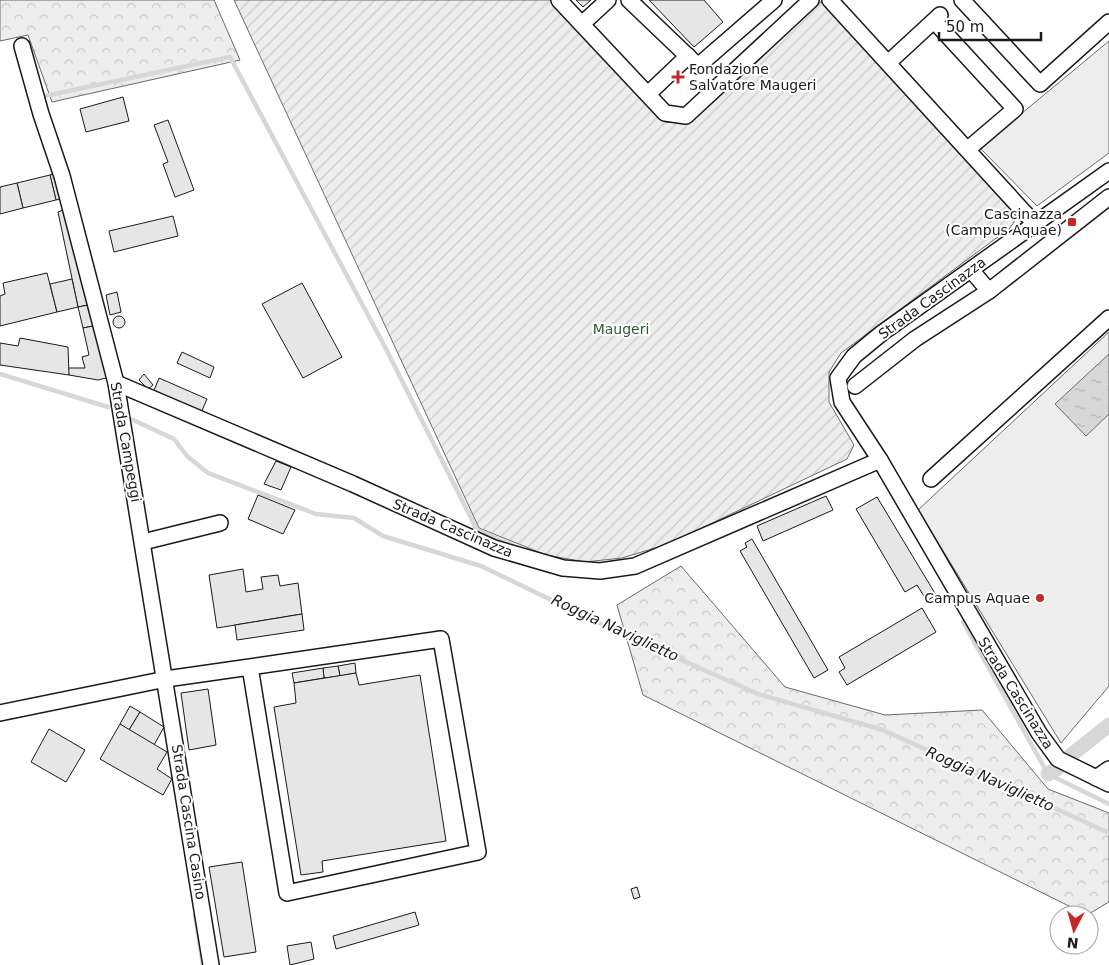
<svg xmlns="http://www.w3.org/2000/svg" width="1109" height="965" font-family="'DejaVu Sans',sans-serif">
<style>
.green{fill:#ededed;stroke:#6a6a6a}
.forest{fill:url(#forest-crowns);stroke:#6a6a6a}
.garden{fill:url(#garden-furrows);stroke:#6a6a6a}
.water{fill:url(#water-ripples);stroke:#6a6a6a}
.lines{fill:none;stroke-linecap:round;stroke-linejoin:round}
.stream{stroke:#d7d7d7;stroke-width:4.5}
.canal{stroke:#d7d7d7;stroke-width:15}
.building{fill:#e6e6e6;stroke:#1a1a1a}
.minor-casing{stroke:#1a1a1a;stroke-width:18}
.minor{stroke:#fff;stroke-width:15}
.poi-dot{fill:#c62828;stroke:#fff;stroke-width:2}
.labels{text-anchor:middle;stroke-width:4;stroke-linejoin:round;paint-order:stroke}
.poi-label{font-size:14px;fill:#1a1a1a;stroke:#fff;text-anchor:end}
.street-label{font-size:14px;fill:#1a1a1a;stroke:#fff}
.park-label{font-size:14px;fill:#2b5a34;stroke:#fff}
.water-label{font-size:15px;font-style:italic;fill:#1a1a1a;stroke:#fff}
</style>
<defs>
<pattern id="forest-crowns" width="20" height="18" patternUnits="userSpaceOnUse" patternTransform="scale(1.25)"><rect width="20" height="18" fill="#ededed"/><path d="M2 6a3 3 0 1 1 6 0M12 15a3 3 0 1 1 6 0" fill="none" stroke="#cbcbcb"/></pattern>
<pattern id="garden-furrows" width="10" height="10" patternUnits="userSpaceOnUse" patternTransform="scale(1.25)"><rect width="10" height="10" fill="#ededed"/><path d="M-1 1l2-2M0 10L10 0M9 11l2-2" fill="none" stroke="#cbcbcb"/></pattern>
<pattern id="water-ripples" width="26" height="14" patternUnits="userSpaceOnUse" patternTransform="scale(1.25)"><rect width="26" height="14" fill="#d7d7d7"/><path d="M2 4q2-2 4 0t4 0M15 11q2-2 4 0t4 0" fill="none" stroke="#b8b8b8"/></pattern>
</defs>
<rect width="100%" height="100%" fill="#fff"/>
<g class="green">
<path d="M1109,41V153L1037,206L980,148Z"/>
<path d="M1109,332V686L1061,743L918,510Z"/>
</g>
<g class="forest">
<path d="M0,0H214L240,60L52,102L28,35L0,41Z"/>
<path d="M681,566L785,687L885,715L982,710L1048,789L1109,813V902L1087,915L643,695L617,605Z"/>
</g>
<path class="garden" d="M234,0H551L637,95L665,122L686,123L811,7L821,2L832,9L1018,216L1010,228L841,353L829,372V402L854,445L847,459L668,544L622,558L585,562L546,555L479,528Z"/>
<path class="water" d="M1109,354V414L1086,436L1055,404Z"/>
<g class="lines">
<g class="stream">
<path d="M40,97L230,57L384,345L477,530L519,548"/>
<path d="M0,374L108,407"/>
<path d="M129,418L174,439L187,456L208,473L316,514L354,518L383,536L481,566L601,624L758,694L883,730L1109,833"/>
<path d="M963,622L1048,774L1109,804"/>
<path d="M195,915L203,965"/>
</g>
<g class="canal">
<path d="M1070,756L1109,725"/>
<path d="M1048,774L1058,768"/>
</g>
</g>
<g class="building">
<path d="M576,0H591L583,7Z"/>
<path d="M649,0H704L723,22L694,47Z"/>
<path d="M123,97L129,121L86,132L80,109Z"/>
<path d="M168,120L194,190L175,197L163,164L168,162L154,125Z"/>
<path d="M59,172L93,304L78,307L58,212L63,210L60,199L56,200L50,175Z"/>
<path d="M50,175L56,200L23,208L17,183Z"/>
<path d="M17,183L23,208L0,214V187Z"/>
<path d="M173,216L178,236L114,252L109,231Z"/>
<path d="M47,273L57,312L0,326V296L5,294L3,283Z"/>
<path d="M72,279L78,307L57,312L50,284Z"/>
<path d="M302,283L342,357L303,378L262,304Z"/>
<path d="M117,292L121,312L110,315L106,295Z"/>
<path d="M93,304L98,325L83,328L78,307Z"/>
<circle cx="119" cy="322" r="6"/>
<path d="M98,325L110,377L98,380L69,375L68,368H85L82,357L89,355L83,328Z"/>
<path d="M20,338L68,347L69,375L0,365V343L18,346Z"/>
<path d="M182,352L214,367L210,378L177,363Z"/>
<path d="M144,374L153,385L148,389L139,380Z"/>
<path d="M159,378L207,399L201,413L153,393Z"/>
<path d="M276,461L291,467L281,490L264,484Z"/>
<path d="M258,495L295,510L283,534L248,519Z"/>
<path d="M826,496L833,510L763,541L757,526Z"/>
<path d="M877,497L936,595L927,601L917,585L905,592L856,509Z"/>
<path d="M752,539L828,670L814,678L740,551L747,547L745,543Z"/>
<path d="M243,569L246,592L263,589L261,577L278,575L280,586L298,583L302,614L217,628L209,575Z"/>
<path d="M922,608L936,632L847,685L839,672L845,668L839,657Z"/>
<path d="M302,614L304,630L237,640L235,625Z"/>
<path d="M355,663L356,673L340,676L338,666Z"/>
<path d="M338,666L340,676L324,678L323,668Z"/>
<path d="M323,668L324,678L294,683L292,673Z"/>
<path d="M356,673L359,685L420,675L446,841L322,861L323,872L301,875L274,707L296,703L294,683Z"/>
<path d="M208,689L216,745L189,750L181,693Z"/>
<path d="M130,706L140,712L129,730L120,724Z"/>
<path d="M140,712L164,727L154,745L129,730Z"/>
<path d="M120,724L167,752L157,769L172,779L163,795L100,759Z"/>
<path d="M49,729L85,750L66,782L31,762Z"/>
<path d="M242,862L256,952L224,957L209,867Z"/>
<path d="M637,887L640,897L634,899L631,889Z"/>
<path d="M415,912L419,925L336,949L333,936Z"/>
<path d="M311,942L314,959L290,965L287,946Z"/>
</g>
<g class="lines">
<defs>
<g id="minor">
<path d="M559,0L665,113L686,116L811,0"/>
<path d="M629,0L698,66L774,0"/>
<path d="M830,0L1035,224"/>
<path d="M962,0L1040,84L1109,22"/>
<path d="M934,21L1015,109L968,149"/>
<path d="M582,24L608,0"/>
<path d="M22,46L41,114L62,176L116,383L211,965"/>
<path d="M888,63L940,15"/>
<path d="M648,94L688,56"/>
<path d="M1109,171L882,333L854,356L838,378L842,402L880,460L1039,733L1058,759L1109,784"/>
<path d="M971,270L989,291"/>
<path d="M116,383L353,484L494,548L563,568L600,571L635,566L880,460"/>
<path d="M855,386L915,339L989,291L1109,197"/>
<path d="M931,479L1109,318"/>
<path d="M143,542L220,523"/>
<path d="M0,713L166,679L250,667L287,893L478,852L441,639L250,667"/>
<path d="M1096,778L1109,769"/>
</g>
</defs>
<use href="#minor" class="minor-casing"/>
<use href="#minor" class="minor"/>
</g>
<g class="poi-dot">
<path d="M675.5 69.5h5v5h5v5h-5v5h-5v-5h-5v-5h5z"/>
<rect x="1067" y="217" width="10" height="10" rx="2.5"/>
<circle cx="1040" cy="598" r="5"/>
</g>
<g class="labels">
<g class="poi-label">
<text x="689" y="74" text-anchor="start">Fondazione<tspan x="689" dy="16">Salvatore Maugeri</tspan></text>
<text x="1062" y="219">Cascinazza<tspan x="1062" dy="16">(Campus Aquae)</tspan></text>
<text x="1030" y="603">Campus Aquae</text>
</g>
<g class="street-label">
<text transform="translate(932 298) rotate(-36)" y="5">Strada Cascinazza</text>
<text transform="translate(126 442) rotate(80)" y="5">Strada Campeggi</text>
<text transform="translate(453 528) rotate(23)" y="5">Strada Cascinazza</text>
<text transform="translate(1016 693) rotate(58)" y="5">Strada Cascinazza</text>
<text transform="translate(189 822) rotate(81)" y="5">Strada Cascina Casino</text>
</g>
<g class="park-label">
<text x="621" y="334">Maugeri</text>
</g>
<g class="water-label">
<text transform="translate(615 628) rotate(25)" y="5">Roggia Naviglietto</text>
<text transform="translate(990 779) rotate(24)" y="5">Roggia Naviglietto</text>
</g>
</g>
<g transform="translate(1074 930) rotate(186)"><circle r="24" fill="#ffffff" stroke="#a3a3a3"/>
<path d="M0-4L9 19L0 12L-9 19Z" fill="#c62828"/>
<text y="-8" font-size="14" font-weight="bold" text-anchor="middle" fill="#1a1a1a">N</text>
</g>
<path d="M939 32v8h102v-8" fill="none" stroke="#1a1a1a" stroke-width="2.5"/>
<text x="946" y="32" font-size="15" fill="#1a1a1a" stroke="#ffffff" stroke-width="4" paint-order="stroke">50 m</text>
</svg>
